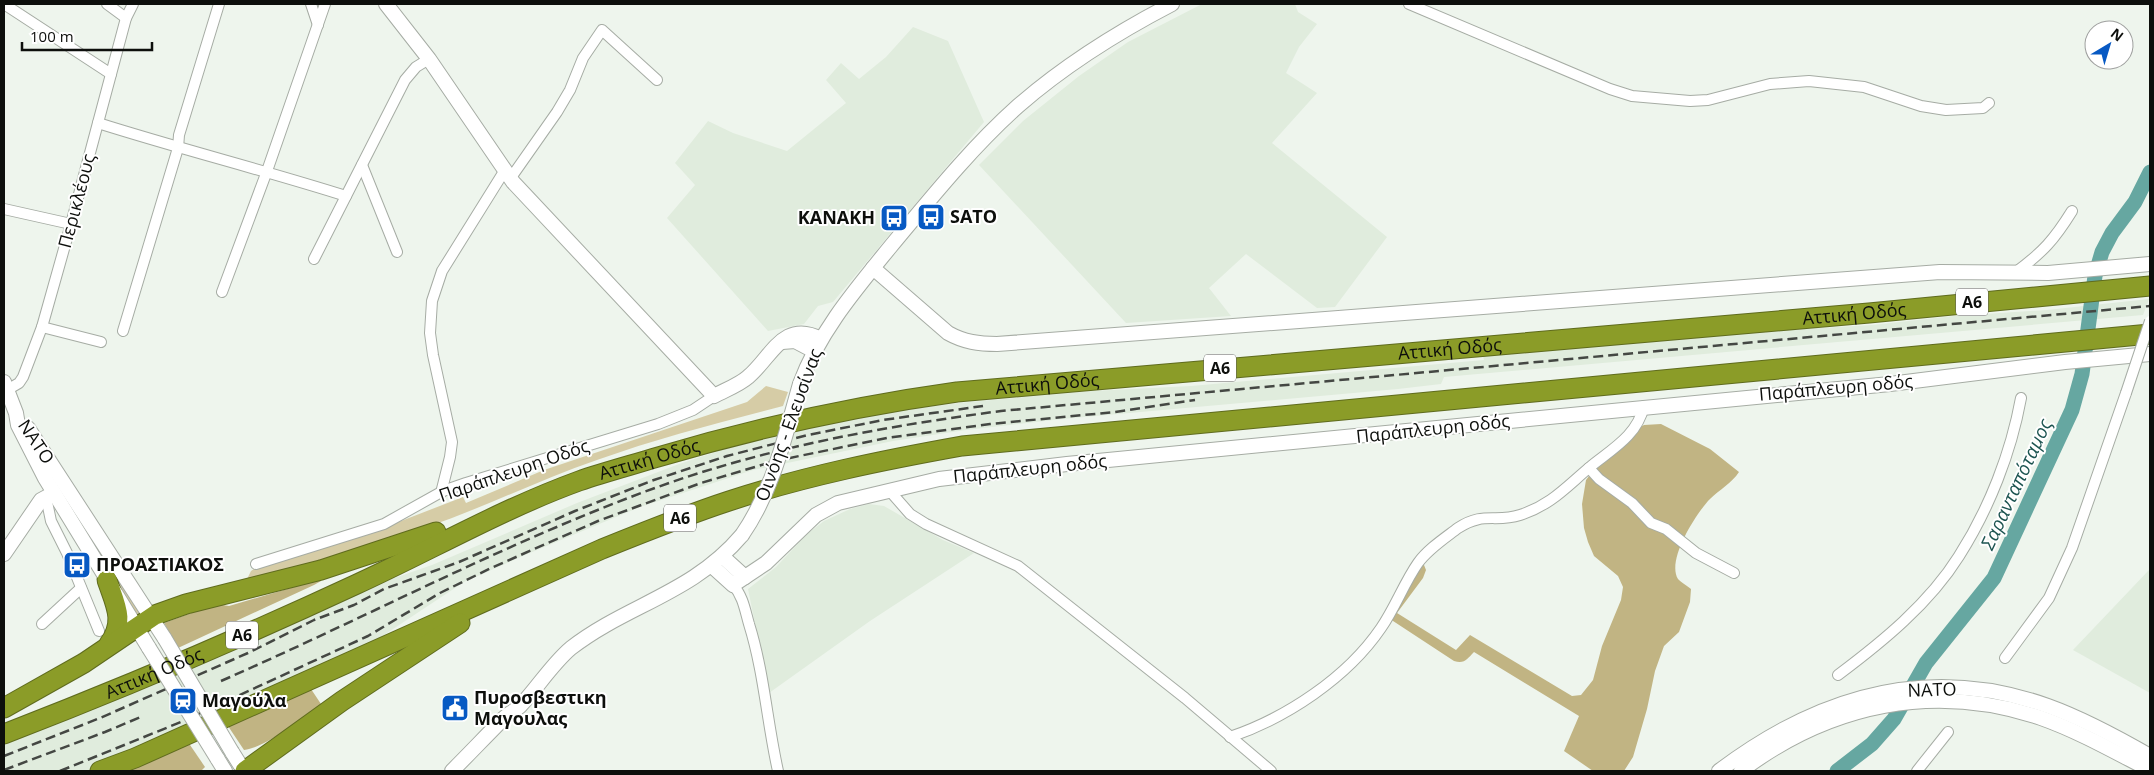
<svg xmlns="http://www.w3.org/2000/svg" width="2154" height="775" font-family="'Open Sans',sans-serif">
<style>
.built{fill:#e0ecdd}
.green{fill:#d6cca6}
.forest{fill:#c1b483}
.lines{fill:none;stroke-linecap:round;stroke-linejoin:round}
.river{stroke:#66a7a1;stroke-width:15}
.street-casing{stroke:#a6aca4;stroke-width:12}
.secondary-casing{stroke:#a6aca4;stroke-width:16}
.highway-casing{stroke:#5f6b1e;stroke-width:21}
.street{stroke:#fff;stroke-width:10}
.secondary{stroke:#fff;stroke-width:14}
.highway{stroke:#8b9c28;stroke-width:19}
.rail{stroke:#444743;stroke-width:2.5;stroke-dasharray:10 5;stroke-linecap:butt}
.street-bridge-casing{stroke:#a6aca4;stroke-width:12;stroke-linecap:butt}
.secondary-bridge-casing{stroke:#a6aca4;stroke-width:16;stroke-linecap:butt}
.street-bridge{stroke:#fff;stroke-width:10}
.secondary-bridge{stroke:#fff;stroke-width:14}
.labels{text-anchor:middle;stroke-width:4;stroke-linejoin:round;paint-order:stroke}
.shield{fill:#fff;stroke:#565755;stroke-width:1}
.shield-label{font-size:16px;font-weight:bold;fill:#0d0f0c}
.street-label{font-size:18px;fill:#0d0f0c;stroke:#fff}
.poi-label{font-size:18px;font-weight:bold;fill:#0d0f0c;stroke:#fff;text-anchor:start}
.water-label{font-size:19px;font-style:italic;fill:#1c5450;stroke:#fff}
</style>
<rect width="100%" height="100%" fill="#eef5ed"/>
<g class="built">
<path d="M1202,4H1295L1298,12L1317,24L1299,47L1286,73L1317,93L1272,143L1387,237L1335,307L1317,308L1246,254L1209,288L1231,316L1126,323L979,165L1023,121L1079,76L1128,42Z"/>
<path d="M913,27L948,41L984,122L833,302L818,306L804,324L768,331L667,218L695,185L675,163L708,121L733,133L787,151L846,103L826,80L841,63L859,79L886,57Z"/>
<path d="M2149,299L2143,315L1444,377L1441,384L1398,389L1062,419L966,430L893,441L753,470L640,507L525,555L464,582L372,643L117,760L86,771H4V744L156,683L380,583L432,565L577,503L679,464L750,441L814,426L875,414L958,403L1092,391L1191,386L1484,360L1483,356L1786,330L1872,325L1954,316L2047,310Z"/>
<path d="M869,504L884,506L943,540L974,553L870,621L769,693L748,589L776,567L807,534L824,521L850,509Z"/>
<path d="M2150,569V693L2073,650Z"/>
</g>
<g class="green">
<path d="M766,386L788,392L783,406C721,422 658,438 597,460C539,480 483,508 424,528C366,549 306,565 246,581L251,571L258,566L365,535L463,497L466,503L544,470L747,402Z"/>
<path d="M58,482L141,612L136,615L54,485Z"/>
</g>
<g class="forest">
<path d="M1661,424L1710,449L1739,472C1732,483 1719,490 1710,499C1697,512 1666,560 1678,579C1681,582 1687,586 1691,589L1690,602L1679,632L1664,646L1655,671L1647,709L1633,757L1624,771H1593L1564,751L1579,716L1474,652C1467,659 1465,664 1454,661L1390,619L1420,565H1424L1426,570L1423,578L1397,613L1456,650L1470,635L1572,696L1581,695L1593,680L1602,646L1621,600L1623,587L1618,576L1594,556L1588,542L1584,528L1582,504L1586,480L1596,467L1637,429L1644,425Z"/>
<path d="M321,579V581L314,585L178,648L164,623L216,604L229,606Z"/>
<path d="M311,689L321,704C301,718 268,747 244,750L228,726Z"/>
<path d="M188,742L205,767L201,771H117Z"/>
</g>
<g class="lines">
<path class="river" d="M1837,771L1872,744L1894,719L1926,663L1994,578L2072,410L2082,374L2095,276L2102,252L2112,233L2135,202L2150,172"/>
<defs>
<g id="street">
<path d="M4,4L111,74"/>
<path d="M107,4L126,18"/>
<path d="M311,4L318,25"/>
<path d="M1409,4L1610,89L1632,96L1690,101L1708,100L1770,84L1809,81L1864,87L1921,106L1946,110L1983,108L1989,103"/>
<path d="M98,123C180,149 264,170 346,196"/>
<path d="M362,165L397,252"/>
<path d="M510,179L557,112L570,90L583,58L602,30L657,80"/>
<path d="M4,209L71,224"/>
<path d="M314,259L405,80L416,67L429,59"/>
<path d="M2016,272C2043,252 2054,240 2072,211"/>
<path d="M222,292L267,171L325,4"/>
<path d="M42,327L101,342"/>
<path d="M123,331L178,148L179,135L219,4"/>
<path d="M7,390L19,383L23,377L42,327L71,224L126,18L133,4"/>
<path d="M1589,468L1599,479L1632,503L1651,523L1666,529L1696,553L1734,573"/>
<path d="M889,490L910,514L926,524L1018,566L1185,698L1271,771"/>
<path d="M441,493L450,457L452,442L433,355L430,333L432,301L442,271L505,170"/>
<path d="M46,497L51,521L67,553L99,631"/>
<path d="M256,564L384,524L443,491L466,483L658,424L693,410L714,396"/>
<path d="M733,585C743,596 745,610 749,624C764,672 767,722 778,771"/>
<path d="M42,624L81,588"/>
<path d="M2005,658L2049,598L2072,548L2126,393"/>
<path d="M1838,675C1882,642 1929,604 1959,556C1989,509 2011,453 2021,398"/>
<path d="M1230,737C1286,718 1347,678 1381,628C1395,608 1404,583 1418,563C1428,549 1445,538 1458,528C1484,511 1495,523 1520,515C1551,505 1566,487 1590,467C1612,449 1637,436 1644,406"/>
<path d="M1917,771L1948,732"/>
</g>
<g id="secondary">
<path d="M386,4L429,59L513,182L714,396C725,390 739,385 748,377C772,357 783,319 821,339"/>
<path d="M873,268L948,333C964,342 979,344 997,344L1940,272L2048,273L2150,264"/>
<path d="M782,342L795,341L814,351"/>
<path d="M4,382L16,413L18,425L45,478L149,648"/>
<path d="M800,384C819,332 856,289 891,246C931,198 971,148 1018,106C1064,66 1118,32 1172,4"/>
<path d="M28,428L165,639"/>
<path d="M4,554L41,500L54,493"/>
<path d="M723,557L745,577"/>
<path d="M712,566L733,585L766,563L816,515L838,503L939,479L1067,464L1890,384L2065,362L2150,354"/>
<path d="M232,752L244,771"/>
<path d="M217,758L225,771"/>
<path d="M452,771C469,754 486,736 503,719C508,714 515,711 521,705C538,687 552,664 571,648C628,604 692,594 742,535"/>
<path d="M1719,771C1817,697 1928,663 2048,706C2084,719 2117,737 2150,756"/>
<path d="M1741,771C1830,704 1934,682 2041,718C2078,731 2115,752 2150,770"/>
</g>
<g id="highway">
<path d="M107,580C115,604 126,621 109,644"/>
<path d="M4,708L84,663L155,615L186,604L321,570L436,532"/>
<path id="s1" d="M4,734C123,688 241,638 357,584C431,550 502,509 579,481C605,472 632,465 658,457C756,428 856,406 957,392L1869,313L2150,286"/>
<path d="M100,771L135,758L602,549C644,532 686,515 729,501C805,476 884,460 962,446L2150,334"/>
<path d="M245,771L342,701L460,623"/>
</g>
</defs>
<use href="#street" class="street-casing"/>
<use href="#secondary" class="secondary-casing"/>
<use href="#highway" class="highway-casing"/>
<use href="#street" class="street"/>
<use href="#secondary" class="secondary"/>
<use href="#highway" class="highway"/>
<g class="rail">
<path d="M221,681C363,619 499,546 644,492C759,449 879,427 1001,411L2150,306"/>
<path d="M4,756L100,718L248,653L314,620L354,605L384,589L459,562L575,511L651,481L727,456L808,435L883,420L983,406"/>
<path d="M4,770L105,732L143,716"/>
<path d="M60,771L181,722L368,636L440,593L491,568L598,521L701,483L775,461L887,438L990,424L1115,412L1195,400"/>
</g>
<defs>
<path id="street-bridge" d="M2126,393L2150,321"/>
<g id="secondary-bridge">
<path d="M742,535C773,490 785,437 800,384"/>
<path d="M165,639L232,752"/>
<path d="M149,648L217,758"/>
</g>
</defs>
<use href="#street-bridge" class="street-bridge-casing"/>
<use href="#secondary-bridge" class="secondary-bridge-casing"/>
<use href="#street-bridge" class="street-bridge"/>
<use href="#secondary-bridge" class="secondary-bridge"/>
</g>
<defs>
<symbol id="bus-square" viewBox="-11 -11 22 22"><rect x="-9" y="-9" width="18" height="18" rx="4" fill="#0759c3" stroke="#fff"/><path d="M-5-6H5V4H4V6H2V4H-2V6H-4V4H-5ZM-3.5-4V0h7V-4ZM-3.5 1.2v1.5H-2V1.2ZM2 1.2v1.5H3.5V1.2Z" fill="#fff"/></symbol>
<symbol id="station-square" viewBox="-11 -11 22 22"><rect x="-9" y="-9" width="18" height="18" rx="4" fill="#0759c3" stroke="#fff"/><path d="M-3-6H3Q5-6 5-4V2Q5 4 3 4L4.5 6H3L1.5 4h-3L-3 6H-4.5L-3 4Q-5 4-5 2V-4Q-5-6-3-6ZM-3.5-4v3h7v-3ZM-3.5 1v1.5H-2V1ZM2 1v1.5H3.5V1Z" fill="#fff"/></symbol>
<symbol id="civic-square" viewBox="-11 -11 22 22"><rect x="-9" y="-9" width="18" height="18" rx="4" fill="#0759c3" stroke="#fff"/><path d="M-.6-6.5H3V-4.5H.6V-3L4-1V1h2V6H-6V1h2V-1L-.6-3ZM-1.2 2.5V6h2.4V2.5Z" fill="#fff"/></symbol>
</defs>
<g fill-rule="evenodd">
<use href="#bus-square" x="915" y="201" width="32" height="32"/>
<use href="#bus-square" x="878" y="202" width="32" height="32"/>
<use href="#bus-square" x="61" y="549" width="32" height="32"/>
<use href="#station-square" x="167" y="685" width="32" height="32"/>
<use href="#civic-square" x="439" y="692" width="32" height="32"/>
</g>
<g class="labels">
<g class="shield">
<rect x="1956" y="288.5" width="32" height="27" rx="4"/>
<rect x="1204" y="354.5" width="32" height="27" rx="4"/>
<rect x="664" y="504.5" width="32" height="27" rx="4"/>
<rect x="226" y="621.5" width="32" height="27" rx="4"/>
</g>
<g class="shield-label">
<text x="1972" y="308">Α6</text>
<text x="1220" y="374">Α6</text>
<text x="680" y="524">Α6</text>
<text x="242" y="641">Α6</text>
</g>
<g class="street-label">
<text transform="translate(77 201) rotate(-75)" y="6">Περικλέους</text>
<text dy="6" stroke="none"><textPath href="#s1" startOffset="1918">Αττική Οδός</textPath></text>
<text dy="6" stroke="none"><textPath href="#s1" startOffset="1512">Αττική Οδός</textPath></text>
<text dy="6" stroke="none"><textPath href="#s1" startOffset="1108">Αττική Οδός</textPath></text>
<text transform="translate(1836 388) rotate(-5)" y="6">Παράπλευρη οδός</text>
<text transform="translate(789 425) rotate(-70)" y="6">Οινόης - Ελευσίνας</text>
<text transform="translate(1433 429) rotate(-6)" y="6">Παράπλευρη οδός</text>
<text transform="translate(36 442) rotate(56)" y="6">ΝΑΤΟ</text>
<text dy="6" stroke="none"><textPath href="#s1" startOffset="702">Αττική Οδός</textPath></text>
<text transform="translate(1030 469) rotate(-6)" y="6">Παράπλευρη οδός</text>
<text transform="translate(514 471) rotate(-19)" y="6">Παράπλευρη Οδός</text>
<text dy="6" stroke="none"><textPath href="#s1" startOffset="162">Αττική Οδός</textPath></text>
<text transform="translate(1932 690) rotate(-2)" y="6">ΝΑΤΟ</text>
</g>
<g class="poi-label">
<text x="950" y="223">SATO</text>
<text x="875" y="224" text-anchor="end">ΚΑΝΑΚΗ</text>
<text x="96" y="571">ΠΡΟΑΣΤΙΑΚΟΣ</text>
<text x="474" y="704">Πυροσβεστικη<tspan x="474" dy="21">Μαγουλας</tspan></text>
<text x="202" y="707">Μαγούλα</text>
</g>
<g class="water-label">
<text transform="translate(2016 484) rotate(-65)" y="7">Σαρανταπόταμος</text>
</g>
</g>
<rect width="2154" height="775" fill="none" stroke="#0d0f0c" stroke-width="10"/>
<g transform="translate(2109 45) rotate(38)"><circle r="24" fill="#ffffff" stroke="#9e9f9e"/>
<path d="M0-4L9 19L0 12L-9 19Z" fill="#0759c3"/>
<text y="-8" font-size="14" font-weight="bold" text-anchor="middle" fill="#0d0f0c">N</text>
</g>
<path d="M22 42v8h130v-8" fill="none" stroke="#0d0f0c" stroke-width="2.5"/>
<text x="30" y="42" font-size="15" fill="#0d0f0c" stroke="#ffffff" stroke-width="4" paint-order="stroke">100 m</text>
</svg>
